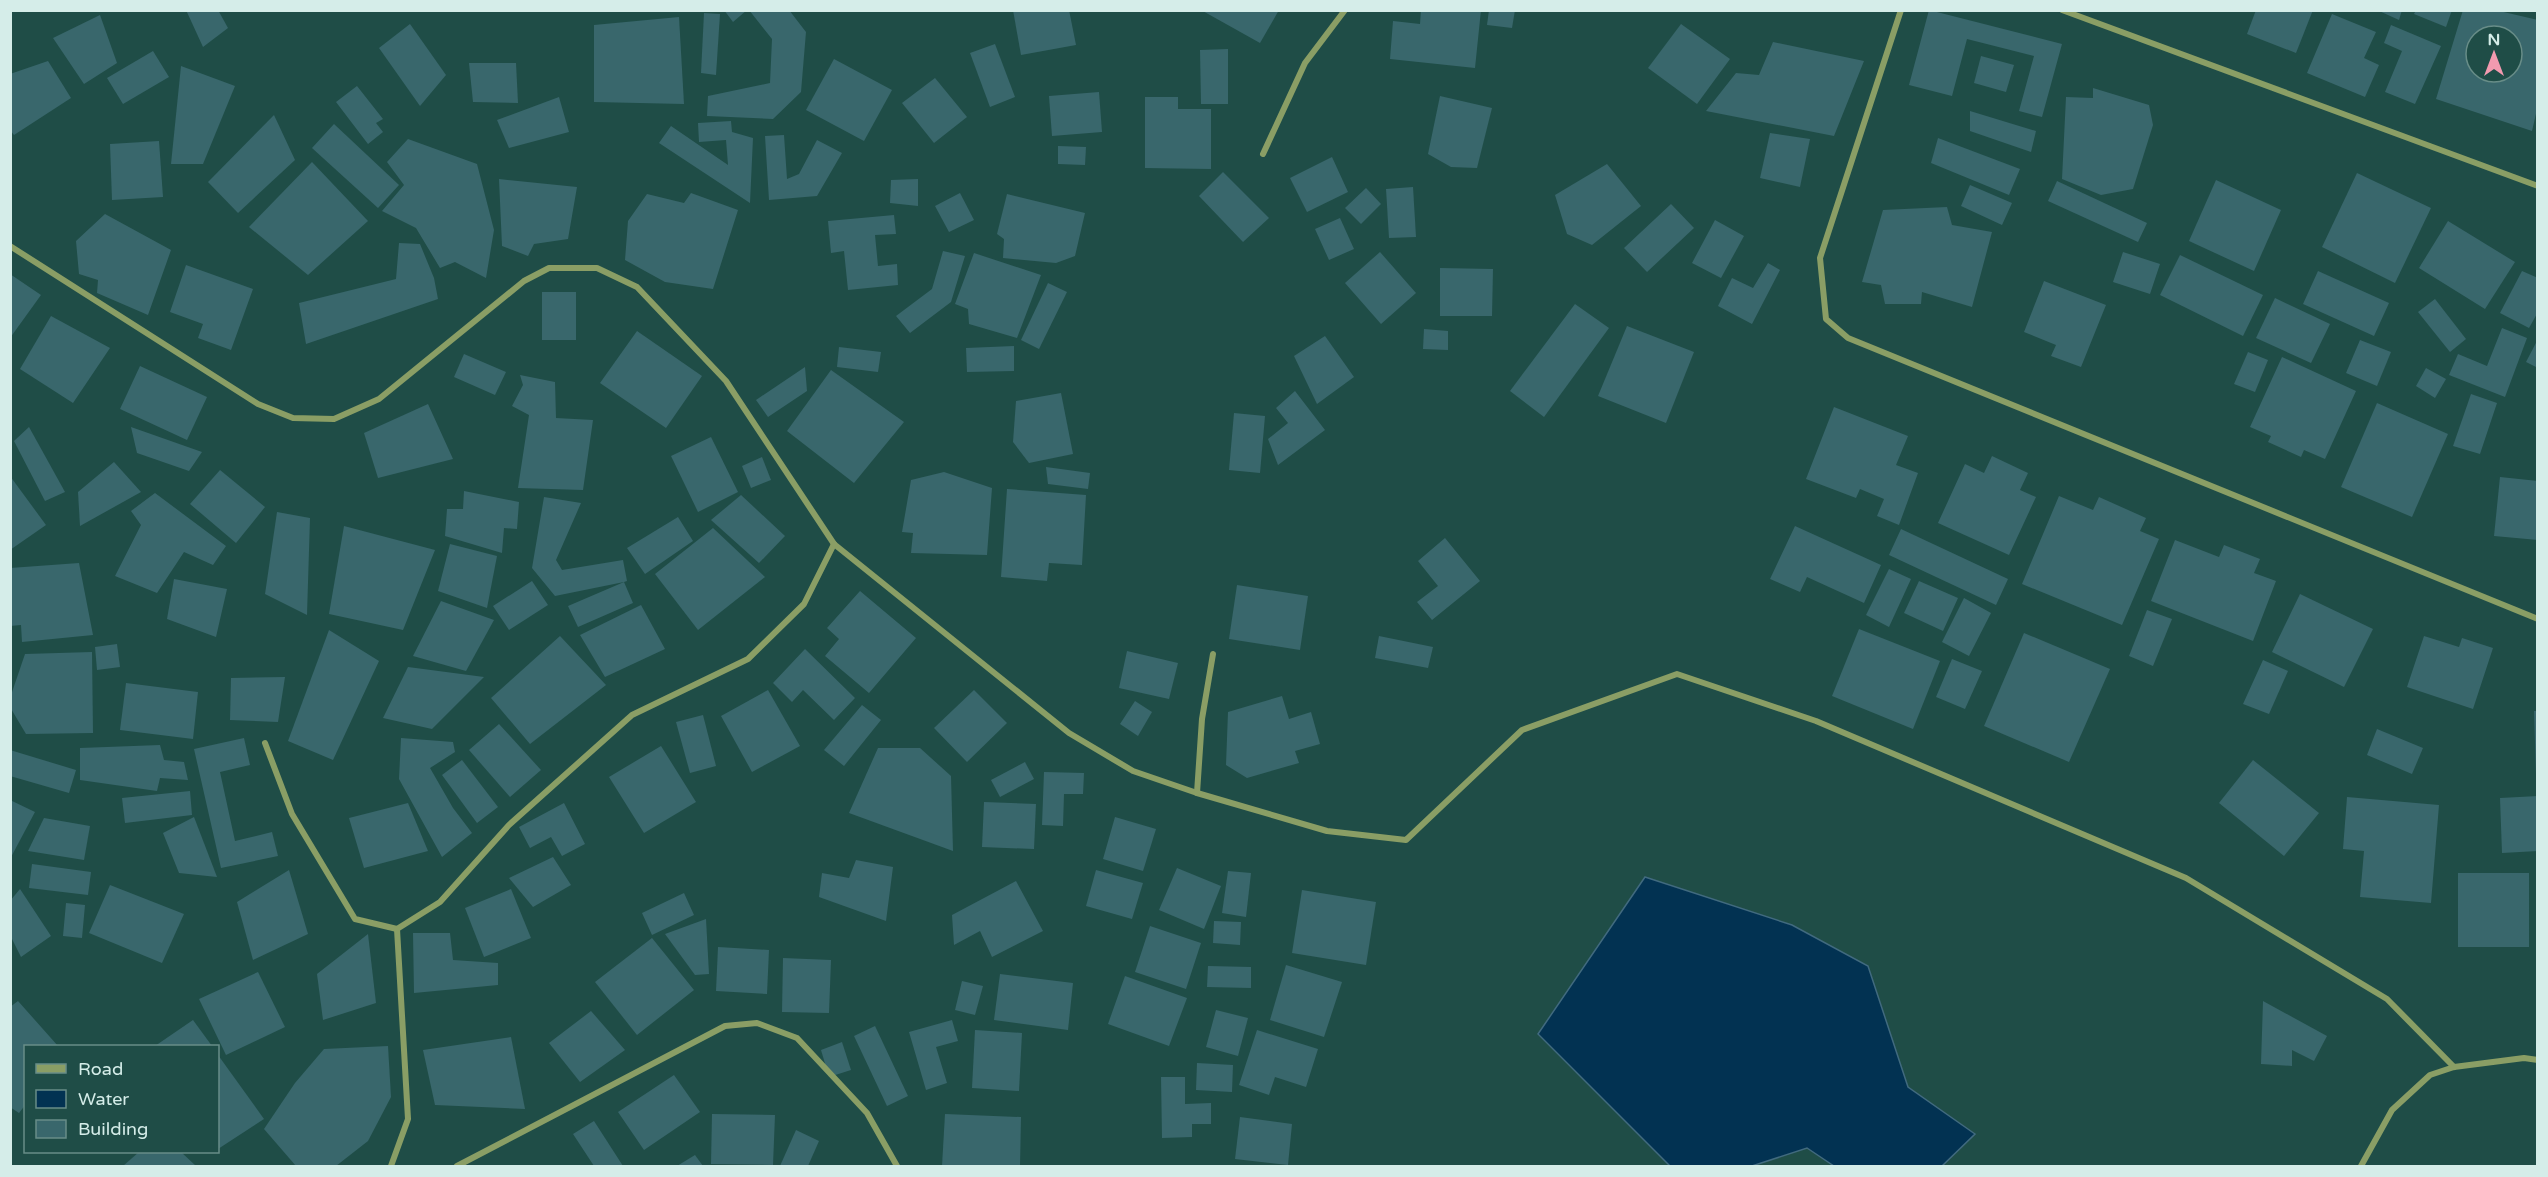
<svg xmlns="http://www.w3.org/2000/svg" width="2548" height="1177" font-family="'Varela Round',sans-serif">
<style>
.water{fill:#023252;stroke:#416a7f;stroke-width:1.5}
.building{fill:#39676c;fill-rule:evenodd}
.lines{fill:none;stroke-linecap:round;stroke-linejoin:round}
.street{stroke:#8a9e65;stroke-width:6}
</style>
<rect width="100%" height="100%" fill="#1f4d47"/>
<path class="water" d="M1645,877L1792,925L1868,966L1908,1087L1975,1134L1942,1166H1834L1807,1148L1752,1166H1670L1538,1034Z"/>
<g class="building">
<path d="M186,10H218L228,28L203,47Z"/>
<path d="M724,10H747L733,22Z"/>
<path d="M749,10H789L806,32L801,92L773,119L707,116L708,96L770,83L772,39Z"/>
<path d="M1013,10H1069L1076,45L1021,55Z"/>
<path d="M1201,10H1279L1260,43Z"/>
<path d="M1421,10H1481L1475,68L1390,59L1393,21L1420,24Z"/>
<path d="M1489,10H1515L1512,28L1487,25Z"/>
<path d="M1929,10L2062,44L2042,117L2019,111L2034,56L1967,39L1952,96L1909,85Z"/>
<path d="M2256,10H2313L2296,53L2247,34Z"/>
<path d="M2377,10H2402L2399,20Z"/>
<path d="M2416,10H2452L2446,27L2414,14Z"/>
<path d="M2463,10H2495L2538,20V105L2532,131L2436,99ZM2476,36H2512V72H2476Z"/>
<path d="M704,13L720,14L716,75L701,73Z"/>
<path d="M2332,14L2376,32L2364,58L2379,65L2365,97L2307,73Z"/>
<path d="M100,15L117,63L84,84L53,38Z"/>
<path d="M679,17L684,104L594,102V25Z"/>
<path d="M410,24L446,75L420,106L379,48Z"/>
<path d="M1681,24L1730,59L1697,104L1648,68Z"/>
<path d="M2391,25L2441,46L2415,104L2385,92L2402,51L2384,43Z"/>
<path d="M1773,42L1864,61L1834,136L1706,111L1736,73L1759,75Z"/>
<path d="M995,44L1015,97L990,107L970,53Z"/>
<path d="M1228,49V104H1201L1200,50Z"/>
<path d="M153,51L169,77L123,104L107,78Z"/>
<path d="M1981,56L2014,65L2006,92L1974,83Z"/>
<path d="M834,59L892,90L864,141L806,110Z"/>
<path d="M48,61L71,98L14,135L10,130V74Z"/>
<path d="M469,63H516L518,103L473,102Z"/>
<path d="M181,66L235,86L203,164H171Z"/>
<path d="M935,78L967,117L934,143L902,103Z"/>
<path d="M357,86L383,119L376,123L383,132L368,144L336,102Z"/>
<path d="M2093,88L2149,105L2153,125L2133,189L2101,195L2062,179L2066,97L2093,98Z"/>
<path d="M1099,92L1102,132L1052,136L1049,96Z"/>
<path d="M1440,96L1492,108L1477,168L1451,167L1428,154Z"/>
<path d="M559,97L569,132L509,148L497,120Z"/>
<path d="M1145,97H1178V109H1211V169L1145,168Z"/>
<path d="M1970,111L2036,131L2031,152L1970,131Z"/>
<path d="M274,115L295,160L238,213L208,182Z"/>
<path d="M731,121L732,132L753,138L750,203L659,143L671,126L728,165L726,140L699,142L698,123Z"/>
<path d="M334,124L399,185L378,208L312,148Z"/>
<path d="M1770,133L1810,139L1800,187L1760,178Z"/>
<path d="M784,135L787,179L799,174L817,140L842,153L817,196L769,200L765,136Z"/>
<path d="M1938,138L2020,169L2009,195L1931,163Z"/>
<path d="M408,139L477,164L494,230L486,278L455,262L440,268L416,228L382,211L404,185L387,162Z"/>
<path d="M159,141L163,197L112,200L110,144Z"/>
<path d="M1058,146L1086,147L1085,165L1058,164Z"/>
<path d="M1332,157L1348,192L1307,212L1290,178Z"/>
<path d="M312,162L368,221L308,275L249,227Z"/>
<path d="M1607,164L1641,206L1592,245L1567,234L1555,195Z"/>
<path d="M1223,172L1269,218L1243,242L1199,196Z"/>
<path d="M2357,173L2431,208L2395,283L2322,247Z"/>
<path d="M499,179L577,187L568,239L534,244L528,256L502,246Z"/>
<path d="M918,179V206L890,203L891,180Z"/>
<path d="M2216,180L2281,210L2254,271L2189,241Z"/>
<path d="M2057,181L2147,223L2138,242L2048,201Z"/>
<path d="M1970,185L2012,203L2002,225L1961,206Z"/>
<path d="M1413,187L1416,237L1389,238L1386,189Z"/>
<path d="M1366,188L1381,204L1361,224L1345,208Z"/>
<path d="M691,193L738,210L713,289L665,282L625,260L628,221L647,194L684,203Z"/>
<path d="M960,193L974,220L949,232L935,206Z"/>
<path d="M1007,194L1085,213L1075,256L1056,263L1003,258L1004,239L997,234Z"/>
<path d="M1671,204L1694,228L1647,272L1624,248Z"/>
<path d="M1947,207L1952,225L1992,232L1972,307L1922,292L1921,304H1885L1881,285L1862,282L1883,210Z"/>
<path d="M105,214L171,250L148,315L97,293L98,280L79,274L76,241Z"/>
<path d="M894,215L896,234L875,235L878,266L897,264L898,285L848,290L844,251L831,253L828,221Z"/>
<path d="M1340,218L1354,249L1329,260L1315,229Z"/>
<path d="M1715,220L1744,236L1721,278L1692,263Z"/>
<path d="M2448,221L2515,262L2485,309L2419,268Z"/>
<path d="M399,243L420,244L434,278L438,299L306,344L299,303L396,279Z"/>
<path d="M943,251L965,256L951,302L910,333L896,316L932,289Z"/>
<path d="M1380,252L1416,293L1381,324L1345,283Z"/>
<path d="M2123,252L2160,264L2150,294L2113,282Z"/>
<path d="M974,253L1041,275L1017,338L969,324L968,309L955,304Z"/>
<path d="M2180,255L2263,295L2243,336L2160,295Z"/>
<path d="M1768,263L1780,270L1752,324L1718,306L1732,278L1753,288Z"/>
<path d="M186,265L253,289L231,350L198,338L203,324L170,312Z"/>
<path d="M1440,268L1493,269L1492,316H1440Z"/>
<path d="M2318,271L2389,303L2374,336L2303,304Z"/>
<path d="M2522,271L2538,278V312L2529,328L2500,313Z"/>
<path d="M10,274L41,295L10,338Z"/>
<path d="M2044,281L2106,305L2081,367L2051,356L2056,345L2024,332Z"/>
<path d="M1048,283L1067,292L1039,349L1021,340Z"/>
<rect x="542" y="292" width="34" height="48"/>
<path d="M2275,298L2330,324L2311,363L2256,338Z"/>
<path d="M2435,299L2466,339L2450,352L2418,312Z"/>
<path d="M1575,304L1609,328L1544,417L1510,391Z"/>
<path d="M51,316L110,348L73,403L20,369Z"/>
<path d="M1627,326L1694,352L1666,423L1598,396Z"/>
<path d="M2502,328L2527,338L2505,397L2449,375L2458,354L2487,366Z"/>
<path d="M1424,329L1448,331V350L1423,349Z"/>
<path d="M637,331L702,376L666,428L600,383Z"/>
<path d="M1325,336L1354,377L1317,404L1294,356Z"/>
<path d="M2538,339V368L2526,362Z"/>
<path d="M2360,340L2391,352L2377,386L2346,373Z"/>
<path d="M1014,346V371L967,372L966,348Z"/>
<path d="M839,347L881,352L878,372L837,367Z"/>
<path d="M2248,352L2268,360L2255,392L2234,384Z"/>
<path d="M464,354L506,372L495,395L454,377Z"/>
<path d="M2282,357L2356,391L2325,459L2304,450L2301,457L2268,442L2271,436L2250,427Z"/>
<path d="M140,366L207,397L187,440L120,409Z"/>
<path d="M805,367L807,391L768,417L756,400Z"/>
<path d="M2426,368L2446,379L2435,398L2416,386Z"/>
<path d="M831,370L904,422L854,483L787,431Z"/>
<path d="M520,375L555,382L556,418L593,420L583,490L518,488L529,415L512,406L523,385Z"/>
<path d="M1295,391L1325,430L1278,465L1268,439L1288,423L1276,408Z"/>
<path d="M1061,393L1073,454L1029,463L1013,442L1016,401Z"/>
<path d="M2471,394L2497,403L2480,454L2453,446Z"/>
<path d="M2377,403L2448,434L2412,517L2341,487Z"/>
<path d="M428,404L453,459L378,478L364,433Z"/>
<path d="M1834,407L1908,436L1896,465L1918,473L1899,525L1877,516L1884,499L1860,489L1856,498L1806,479Z"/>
<path d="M1234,413L1265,416L1260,473L1229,470Z"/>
<path d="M29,427L65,492L45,501L14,441Z"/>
<path d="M131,427L202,452L189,471L137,453Z"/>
<path d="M711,437L738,492L698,512L671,456Z"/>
<path d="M1992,456L2028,473L2020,490L2036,497L2009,555L1938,523L1965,464L1984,473Z"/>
<path d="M762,457L771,480L751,488L742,466Z"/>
<path d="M114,462L141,492L80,526L78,492Z"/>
<path d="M1046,467L1090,473L1088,489L1048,484Z"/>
<path d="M220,470L265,507L236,543L190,504Z"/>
<path d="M944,472L992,488L987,555L911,553L913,533L902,532L911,480Z"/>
<path d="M10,476L46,525L10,550Z"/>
<path d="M2500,477L2538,481V540L2494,536Z"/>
<path d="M1007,489L1086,495L1082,565L1049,563L1047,581L1001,577Z"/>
<path d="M464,491L519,502L517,529L504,528L502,553L445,536L447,509H463Z"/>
<path d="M155,493L226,546L213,565L184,552L157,593L115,576L141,525L131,511Z"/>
<path d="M741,495L785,536L759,563L711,520Z"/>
<path d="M2059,496L2093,510L2099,497L2146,518L2140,531L2159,539L2122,625L2022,584Z"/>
<path d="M544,497L581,503L556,560L562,570L623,560L627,581L624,582L633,603L578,627L568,606L624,582L555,596L532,568Z"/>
<path d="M277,512L310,518L307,615L265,594Z"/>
<path d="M678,517L693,541L645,574L627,548Z"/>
<path d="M344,526L435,550L403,630L329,614Z"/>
<path d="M1795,526L1881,565L1864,603L1807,577L1800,592L1770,579Z"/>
<path d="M713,528L765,577L698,630L655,574Z"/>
<path d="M1901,529L2008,579L1996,605L1889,555Z"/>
<path d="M1445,538L1480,581L1432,620L1417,602L1438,586L1418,561Z"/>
<path d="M2175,540L2219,557L2224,545L2260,559L2254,573L2276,581L2253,641L2151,601Z"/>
<path d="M450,544L497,556L487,608L438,591Z"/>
<path d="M79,563L93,635L22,642L21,625L10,626V568Z"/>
<path d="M1889,569L1911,579L1889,627L1866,615Z"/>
<path d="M174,579L227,589L216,637L167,619Z"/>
<path d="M532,581L548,605L509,630L493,606Z"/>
<path d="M1919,581L1958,598L1943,631L1904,613Z"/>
<path d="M1237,585L1308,596L1300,650L1229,639Z"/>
<path d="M860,591L916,638L869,693L825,656L839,639L827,628Z"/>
<path d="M2300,594L2373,629L2344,687L2272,652Z"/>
<path d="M1964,598L1991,613L1969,656L1942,642Z"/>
<path d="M441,601L494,620L466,671L413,656Z"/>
<path d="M641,605L665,649L605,677L580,635Z"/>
<path d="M2147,610L2172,619L2153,666L2129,656Z"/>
<path d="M1859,629L1940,661L1913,729L1832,696Z"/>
<path d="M329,630L379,661L333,760L288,741Z"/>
<path d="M2024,633L2110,669L2069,762L1984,726Z"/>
<path d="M560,636L606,685L530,744L491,698Z"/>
<path d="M1379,636L1433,647L1428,668L1375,658Z"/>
<path d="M2424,636L2459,647L2462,638L2493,648L2473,709L2407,687Z"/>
<path d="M117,644L120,667L97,670L95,647Z"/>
<path d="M805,649L855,698L834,720L803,690L792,702L773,683Z"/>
<path d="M1127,651L1178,663L1169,699L1119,688Z"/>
<path d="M92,652L93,733L26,734L10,707V698L25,654Z"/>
<path d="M1952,659L1982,671L1965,709L1936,697Z"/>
<path d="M2263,660L2288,671L2269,714L2243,704Z"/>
<path d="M408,667L484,677L432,729L383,718Z"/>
<path d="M285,677L278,722L230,720L231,678Z"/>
<path d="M126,683L198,692L193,739L120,730Z"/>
<path d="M768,690L800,746L752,772L721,716Z"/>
<path d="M974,690L1007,723L967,762L934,728Z"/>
<path d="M1282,696L1289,719L1311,712L1320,744L1295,751L1299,763L1247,778L1226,765L1228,712Z"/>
<path d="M1135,701L1152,712L1138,736L1120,724Z"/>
<path d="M862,705L881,720L844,766L824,750Z"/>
<path d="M2534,711H2538V774H2536Z"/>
<path d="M703,715L716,766L690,773L676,722Z"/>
<path d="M499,724L541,770L510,797L469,750Z"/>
<path d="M2377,729L2423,748L2412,774L2367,755Z"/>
<path d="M244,738L250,765L220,772L235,841L272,832L278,856L221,868L194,749Z"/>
<path d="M401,738L453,742L455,752L430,768L453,808L472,833L442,857L399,779Z"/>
<path d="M160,745L164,760L184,762L188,780L160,778L157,791L80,780V748Z"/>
<path d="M661,746L696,802L644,833L609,777Z"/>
<path d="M878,748H920L951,776L953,851L849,813Z"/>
<path d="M10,750L76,770L69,793L10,776Z"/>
<path d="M462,760L498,807L477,823L442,775Z"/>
<path d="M2253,760L2319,813L2284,856L2219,803Z"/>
<path d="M1025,762L1034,779L1000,797L991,780Z"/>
<path d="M1044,772L1084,773L1083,794H1064L1063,826L1042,825Z"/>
<path d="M190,791L192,815L125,823L122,798Z"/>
<path d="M2538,796V851L2502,853L2500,798Z"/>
<path d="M2347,797L2439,805L2431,903L2360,897L2364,851L2343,849Z"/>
<path d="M10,800L35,812L10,859Z"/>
<path d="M984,802L1036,804L1034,849L982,847Z"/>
<path d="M408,803L428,851L364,868L349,818Z"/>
<path d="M564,803L585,844L562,856L551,837L530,848L519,827Z"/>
<path d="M194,817L217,877L179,873L163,833Z"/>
<path d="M1115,817L1156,829L1143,871L1103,859Z"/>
<path d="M44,818L90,826L84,860L28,851Z"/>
<path d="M553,857L571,885L533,907L509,878Z"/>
<path d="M856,860L893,867L886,921L819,897L822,873L849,878Z"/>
<path d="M32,864L91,872L88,895L29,888Z"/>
<path d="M1177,868L1221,886L1204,929L1159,910Z"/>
<path d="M289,870L308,934L253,960L237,902Z"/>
<path d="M1096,870L1143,883L1132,919L1086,906Z"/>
<path d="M1228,871L1251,873L1246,917L1222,913Z"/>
<rect x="2458" y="873" width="71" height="74"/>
<path d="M1016,881L1043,931L992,957L980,931L954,945L952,915Z"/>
<path d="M110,885L184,914L162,963L89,933Z"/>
<path d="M20,889L51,936L21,957L10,935V901Z"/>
<path d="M511,889L531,938L484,957L465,908Z"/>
<path d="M1302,890L1376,902L1366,965L1292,953Z"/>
<path d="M684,893L694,915L652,935L642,913Z"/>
<path d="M66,903L85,905L82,938L63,936Z"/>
<path d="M706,919L709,974L695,975L665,934Z"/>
<path d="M1214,921L1241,922L1240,945L1213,943Z"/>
<path d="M1150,926L1201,943L1186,989L1135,972Z"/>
<path d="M413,933H450L453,960L498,963V985L414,993Z"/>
<path d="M368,934L376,1003L323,1020L317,974Z"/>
<path d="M652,938L694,990L637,1035L595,982Z"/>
<path d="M718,947L769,950L767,994L716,991Z"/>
<path d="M783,958L831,960L829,1013L782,1012Z"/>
<path d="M1286,965L1342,982L1324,1037L1270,1020Z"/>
<path d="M1208,966L1251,967V988L1207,987Z"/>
<path d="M258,972L285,1027L226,1055L199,999Z"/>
<path d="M1000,974L1073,983L1068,1030L994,1020Z"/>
<path d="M1125,976L1187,998L1169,1046L1108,1024Z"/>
<path d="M962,981L983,986L975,1015L955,1010Z"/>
<path d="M18,1001L58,1046H26V1104L19,1113L10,1107V1007Z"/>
<path d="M2263,1001L2327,1036L2314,1061L2292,1050V1066L2261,1064Z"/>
<path d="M1216,1010L1248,1018L1238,1056L1206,1047Z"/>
<path d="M591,1011L625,1050L580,1082L549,1043Z"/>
<path d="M193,1020L212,1046H155Z"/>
<path d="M952,1020L958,1041L936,1047L947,1083L926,1090L909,1032Z"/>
<path d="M875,1026L908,1096L887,1106L854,1036Z"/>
<path d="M975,1030L1022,1033L1019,1091L972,1088Z"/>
<path d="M1257,1030L1318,1049L1306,1087L1275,1077L1269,1095L1239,1085Z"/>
<path d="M511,1037L525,1109L435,1105L423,1050Z"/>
<path d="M842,1042L851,1070L829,1077L821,1050Z"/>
<path d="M388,1046L391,1097L368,1141L336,1166H296L264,1129L295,1083L324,1049Z"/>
<path d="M218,1055L264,1119L218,1149Z"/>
<path d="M1197,1063L1233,1065L1232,1092L1196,1090Z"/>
<path d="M674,1075L700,1112L644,1150L618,1112Z"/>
<path d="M1161,1077H1185V1104L1211,1103V1124H1192V1137L1162,1138Z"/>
<path d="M712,1114L775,1115L773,1165L711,1164Z"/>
<path d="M945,1114L1021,1117L1020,1166H942Z"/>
<path d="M1240,1117L1292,1124L1288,1165L1235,1159Z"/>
<path d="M594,1121L623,1166H594L573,1134Z"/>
<path d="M796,1130L819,1141L808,1166H780Z"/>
<path d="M139,1152H181L196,1166H123Z"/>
<path d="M695,1155L703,1166H677Z"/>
</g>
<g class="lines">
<g class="street">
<path d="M1901,10L1820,258L1826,319L1848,338L2538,619"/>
<path d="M2062,10L2538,186"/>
<path d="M1263,154L1305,63L1345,10"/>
<path d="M10,246L258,404L293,418L334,419L379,399L524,281L549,268H597L637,287L726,381L834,544L1069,733L1133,771L1197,793L1327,831L1406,840L1522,730L1677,674L1816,721L2186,878L2387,999L2454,1067"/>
<path d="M265,743L292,814L355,919L397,929"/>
<path d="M1197,793L1202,719L1213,654"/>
<path d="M391,1166L408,1119L397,929L440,902L509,825L632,715L748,659L804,604L834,544"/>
<path d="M457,1166L725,1026L757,1023L797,1038L867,1113L897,1166"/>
<path d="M2361,1166L2392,1110L2430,1075L2454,1067L2524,1058L2538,1060"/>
</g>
</g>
<rect width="2548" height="1177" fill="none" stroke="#d5ede9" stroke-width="24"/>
<rect x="24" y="1045" width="195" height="108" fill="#1f4d47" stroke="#688d88" stroke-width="1.5"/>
<rect x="36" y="1064" width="30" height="9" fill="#8a9e65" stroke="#688d88" stroke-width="1.5"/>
<text x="78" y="1075" font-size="18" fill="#d5ede9">Road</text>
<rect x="36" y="1090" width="30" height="18" fill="#023252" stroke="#688d88" stroke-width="1.5"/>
<text x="78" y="1105" font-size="18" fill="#d5ede9">Water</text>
<rect x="36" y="1120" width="30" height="18" fill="#39676c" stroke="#688d88" stroke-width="1.5"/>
<text x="78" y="1135" font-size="18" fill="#d5ede9">Building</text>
<g transform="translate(2494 54)"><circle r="28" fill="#1f4d47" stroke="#688d88" stroke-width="1.5"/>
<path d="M0-4.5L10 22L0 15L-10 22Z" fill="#f29aaf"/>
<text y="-9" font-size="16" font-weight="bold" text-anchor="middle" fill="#d5ede9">N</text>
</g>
</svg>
